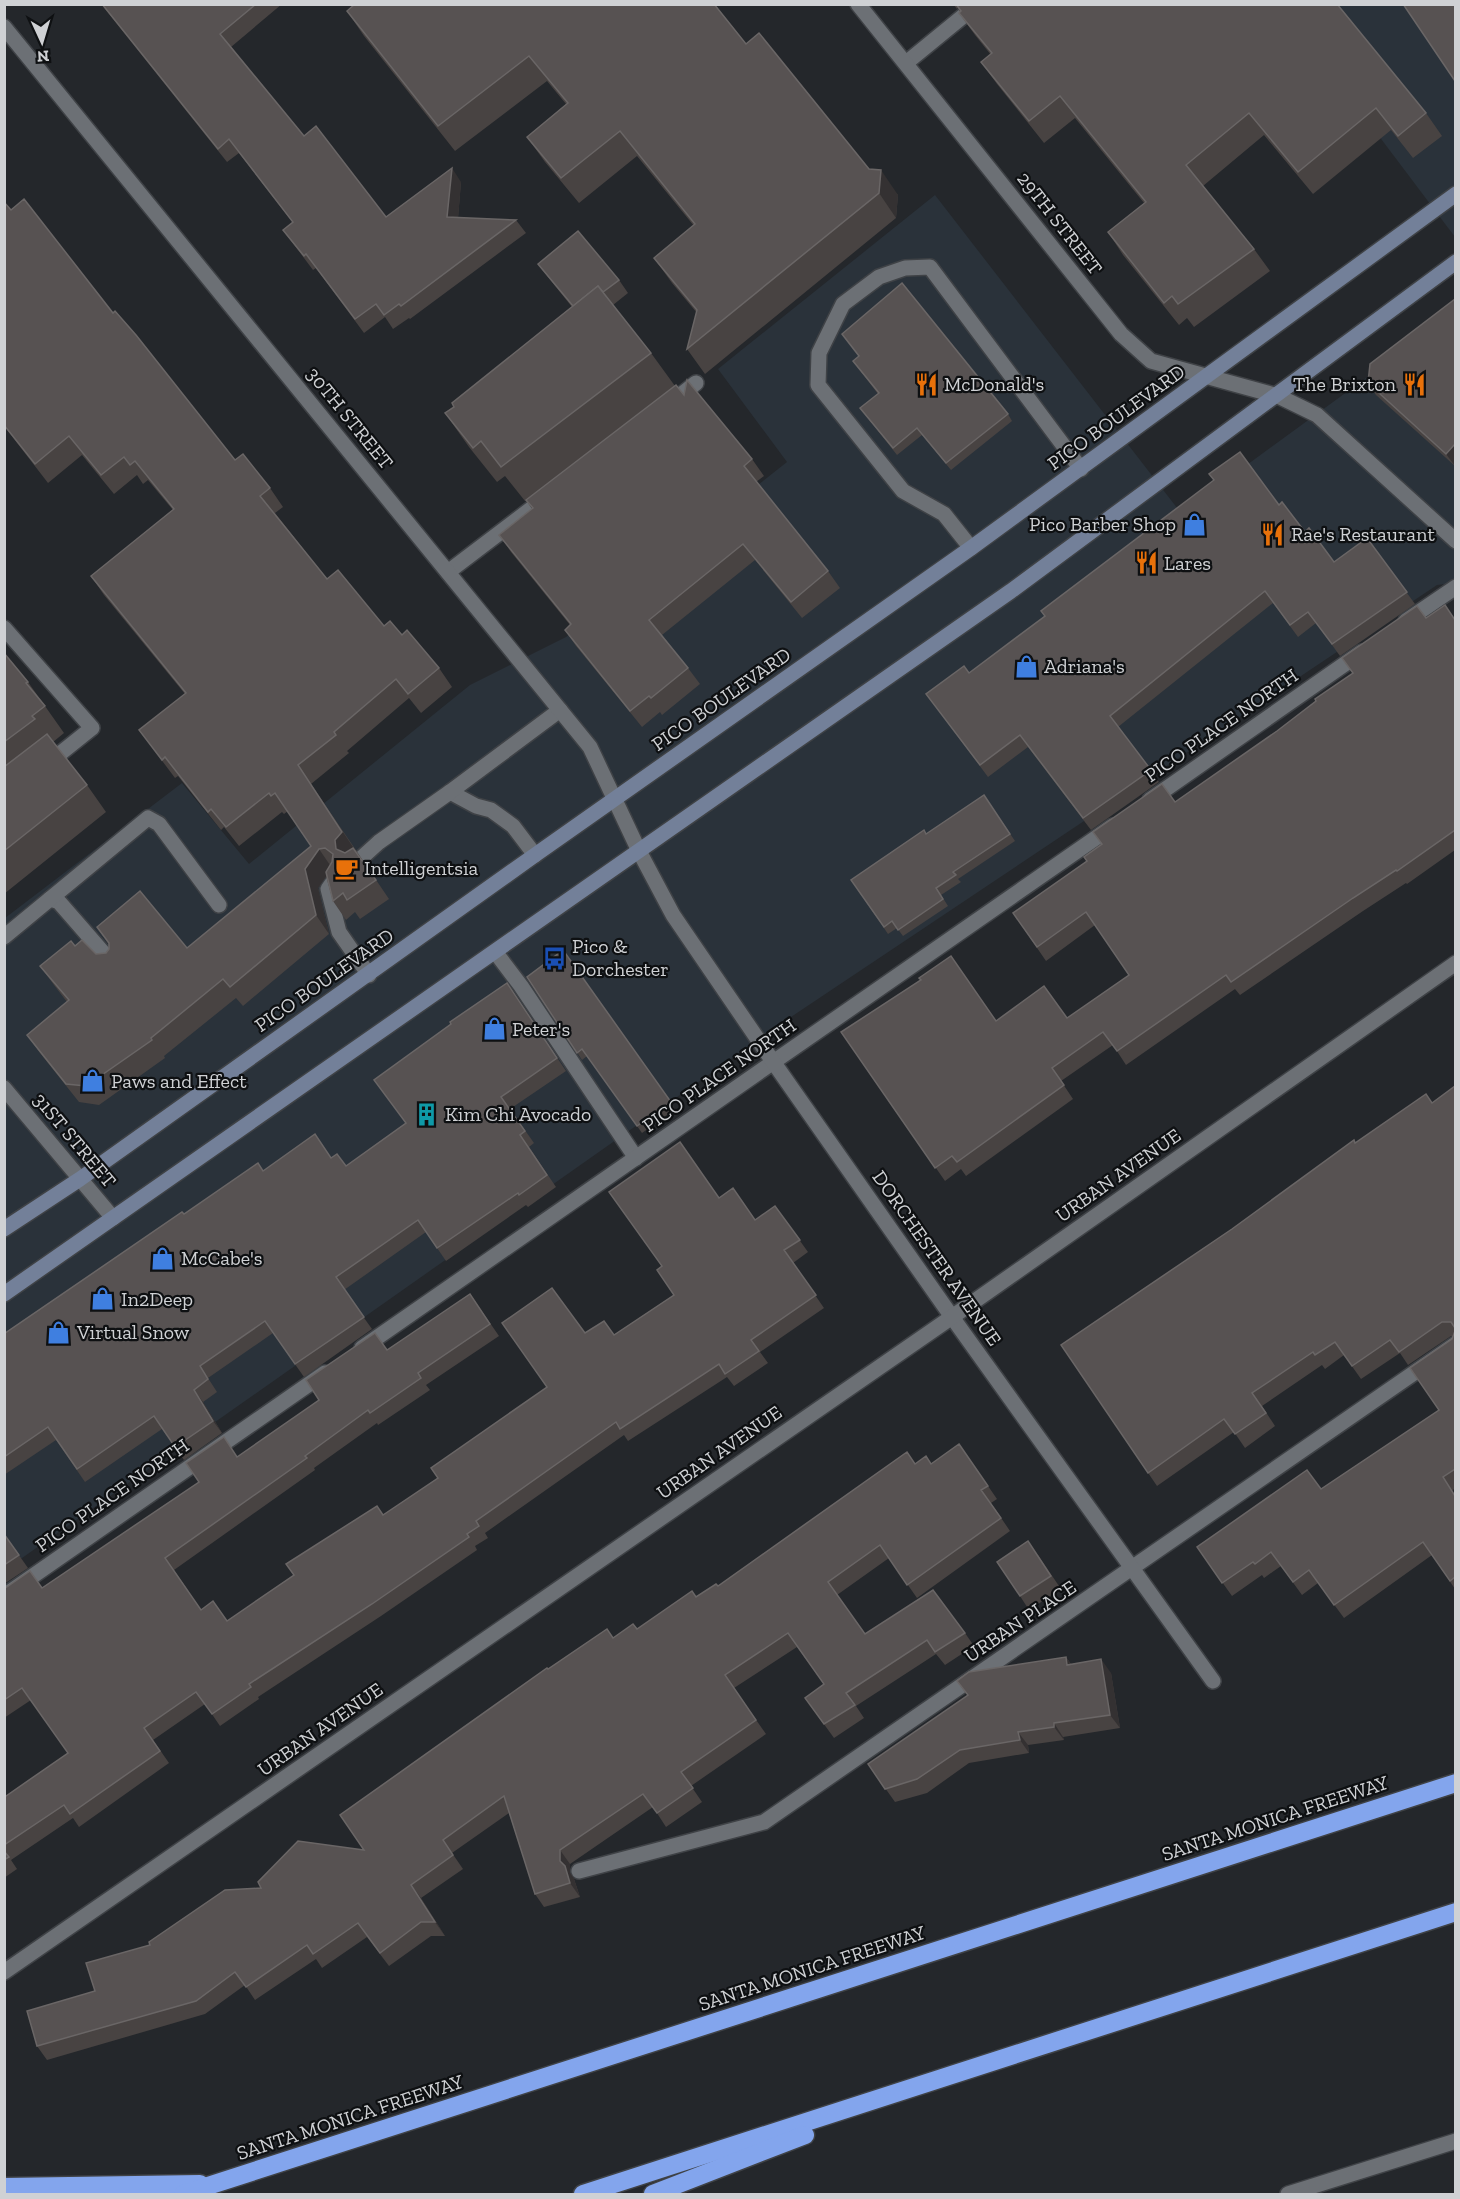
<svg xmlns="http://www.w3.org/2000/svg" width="1460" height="2199" font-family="'Zilla Slab',serif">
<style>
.built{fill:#2a323a}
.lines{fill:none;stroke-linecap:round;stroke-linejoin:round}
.service-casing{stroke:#3f4246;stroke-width:18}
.minor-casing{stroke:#3f4246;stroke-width:18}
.secondary-casing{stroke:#3f4246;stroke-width:18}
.motorway-casing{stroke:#3f4246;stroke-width:21}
.service{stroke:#6c7075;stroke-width:15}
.minor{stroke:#6c7075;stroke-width:15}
.secondary{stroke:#738099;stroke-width:15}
.motorway{stroke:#83a5ed;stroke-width:18}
.wall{fill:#484342}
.shaded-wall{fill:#343132}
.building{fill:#575252;stroke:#6a6666;stroke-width:1.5}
.labels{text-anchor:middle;stroke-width:4.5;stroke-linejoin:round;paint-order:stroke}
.street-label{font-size:20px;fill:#cfd1d4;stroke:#0e1012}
.poi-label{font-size:20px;fill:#cfd1d4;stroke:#0e1012;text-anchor:start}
</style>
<rect width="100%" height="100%" fill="#24272b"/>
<g class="built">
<path d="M1306,5H1455V237L1290,18Z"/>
<path d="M935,195L1181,513L1455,313V583L1437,585L782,1023L5,1570V918L182,783L249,864L470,685L566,637L787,462L718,369Z"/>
</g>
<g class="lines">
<defs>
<g id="service">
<path d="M906,63L978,4"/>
<path d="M668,405L696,383"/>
<path d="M971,548L944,514L903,491L818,385L819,353L843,304L879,277L905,268L930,267L1081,469"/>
<path d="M448,572L548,496"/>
<path d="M1406,621L1456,587"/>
<path d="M4,628L92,728L47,764"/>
<path d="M450,792L476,806L491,810L513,826L535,855"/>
<path d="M1150,800L1362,652"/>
<path d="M357,862L379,842L450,792L560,710"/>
<path d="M337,876L328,889L339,932L369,975"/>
<path d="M50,899L59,902L113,964"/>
<path d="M4,937L148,818L159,824L219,905"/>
<path d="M496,953L521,986L636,1158"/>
<path d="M362,1348L1113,826"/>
<path d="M4,1596L325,1373"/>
<path d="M579,1871L764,1822L1456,1344"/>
</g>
<g id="minor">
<path d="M858,4L1121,334L1151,361L1278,396L1317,415L1456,541"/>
<path d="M4,27L590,747L639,851L673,915L774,1063L952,1317L1213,1681"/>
<path d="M4,1088L113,1218"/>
<path d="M4,1972L952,1317L1456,963"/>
<path d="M1288,2194L1456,2141"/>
</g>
<g id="secondary">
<path d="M4,1229L80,1179L535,855L971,548L1456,194"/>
<path d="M4,1294L1011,591L1456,262"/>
</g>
<g id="motorway">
<path d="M4,2187L200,2184"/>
<path d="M183,2194L1456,1783"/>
<path d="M583,2194L1456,1912"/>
<path d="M653,2194L805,2135"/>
</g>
</defs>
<use href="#service" class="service-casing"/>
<use href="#minor" class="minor-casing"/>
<use href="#secondary" class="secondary-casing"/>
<use href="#motorway" class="motorway-casing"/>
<use href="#service" class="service"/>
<use href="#minor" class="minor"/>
<use href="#secondary" class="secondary"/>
<use href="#motorway" class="motorway"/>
</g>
<g class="wall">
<path d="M101,4H282L231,47L304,136L386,217L461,182L458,218L516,220L526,233L410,319L409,318L393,329L385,317L364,333L316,268L313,270L283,230L293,223L239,153L227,162Z"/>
<path d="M953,4H1337L1426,113L1442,136L1413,158L1391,130L1313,194L1264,135L1203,186L1254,249L1270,271L1194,327L1187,318L1179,325L1123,255L1108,232L1144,203L1075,118L1044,143L997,84L981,62L991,55L975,35L959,13L960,12L958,8L957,9Z"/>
<path d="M347,11L746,44L869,169L898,195L896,218L705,374L687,349L697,313L672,283L654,258L694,226L637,156L579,203L545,162L527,137L566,104L547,81L455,151L364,36Z"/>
<path d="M4,202L11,210L113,313L235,460L270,488L283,507L275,513L327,579L384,626L402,635L439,668L452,687L421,713L409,698L347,751L349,753L311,784L389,899L360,919L355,912L346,920L333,901L326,876L318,888L329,934L243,1006L236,998L164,1056L165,1058L99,1105L79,1102L40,1053L27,1035L67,1002L54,985L40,966L75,946L96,954L106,953L109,949V945L97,927L187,948L311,846L288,811L284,814L282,812L239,846L224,827L221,830L178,776L175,778L139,730L185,694L104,595L91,576L173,510L148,480L143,484L137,475L114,494L82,455L48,483L4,426Z"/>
<path d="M538,264L619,280L628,293L613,305L651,353L675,386L752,459L764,476L756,482L828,571L840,588L802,618L755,560L662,635L688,668L700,684L662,715L660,712L642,727L576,646L565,630L570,625L511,552L499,535L532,509L526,500L525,501L505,476L497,482L469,447L445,413L572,307L548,277Z"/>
<path d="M1455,299V466L1376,395L1368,383Z"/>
<path d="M853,361L1008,414L1012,421L951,470L922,435L897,455L860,408L878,394Z"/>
<path d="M1279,505L1334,562L1367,538L1415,604L1340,656L1316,623L1298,637L1273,603L1118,727L1159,782L1091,830L1028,747L988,777L926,694L969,673Z"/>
<path d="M1426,618L1455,620V850L1407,884L1406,883L1363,911L1240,995L1235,989L1126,1065L1113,1045L1061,1081L1073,1099L966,1176L961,1169L945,1181L841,1032L996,1021L1067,1018L1129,975L1095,925L1046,961L1013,913L1087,861L1102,844L1093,832L1175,802L1277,731Z"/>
<path d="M4,653L28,682L64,733L53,742L87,785L106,812L4,894Z"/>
<path d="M984,795L1015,841L958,879L961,882L941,895L948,906L903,936L897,928L888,934L851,880L927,834Z"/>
<path d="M563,950L675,1109L642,1133L587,1056L582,1060L527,977Z"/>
<path d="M507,983L566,1071L510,1109L534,1143L529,1147L556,1187L528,1207L526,1205L446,1261L426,1232L344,1290L372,1329L304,1377L273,1333L208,1378L217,1392L203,1402L222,1433L184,1460L162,1429L85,1482L56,1440L4,1475V1334L184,1214L263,1171L331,1158L346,1166L406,1123L451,1024Z"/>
<path d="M1455,1086V1488L1452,1491L1455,1496V1589L1432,1555L1344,1618L1318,1583L1302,1595L1281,1566L1264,1578L1262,1575L1232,1596L1197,1547L1321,1489L1439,1410L1454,1336H1451L1408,1365L1400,1353L1361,1379L1344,1355L1325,1369L1322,1365L1262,1406L1275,1426L1245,1448L1234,1432L1157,1486L1061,1345L1232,1229L1355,1143L1432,1103Z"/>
<path d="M719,1198L756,1220L775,1206L808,1252L793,1263L824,1308L760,1352L768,1363L734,1386L727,1377L628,1441L624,1435L485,1533L488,1538L475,1546L477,1550L381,1616L258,1697L259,1699L220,1726L205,1704L153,1740L169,1763L79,1827L73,1818L11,1860L17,1869L4,1878V1794L6,1796L68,1753L31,1700L4,1718V1589L42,1588L237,1457L319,1400L387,1350L470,1294L499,1336L426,1385L430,1390L378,1425L377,1423L314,1468L315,1470L174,1570L201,1610L227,1621L438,1478L547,1387L585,1333L614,1335L674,1295L662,1266Z"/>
<path d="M959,1444L997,1499L991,1503L1010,1531L917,1598L889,1558L837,1595L865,1634L965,1633L974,1646L945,1665L936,1654L856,1706L864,1718L834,1738L805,1698L824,1684L797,1647L734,1688L766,1734L691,1786L702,1802L666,1827L653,1807L570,1864V1873L574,1879L580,1897L544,1907L535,1894L509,1813L452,1853L463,1869L421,1898L445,1936H431L389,1966L367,1937L322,1968L316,1959L255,2000L245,1985L205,2014L47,2060L37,2046L95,1991L150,1945L261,1888L364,1850L548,1669L607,1629L613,1638L637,1629L718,1586L915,1464H931Z"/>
<path d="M4,1534L28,1568L4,1584Z"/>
<path d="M1038,1555L1061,1589L1029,1610L1020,1596Z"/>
<path d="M1066,1657L1071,1664L1111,1673L1120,1728L1063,1737L1064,1740L1028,1745L1029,1753L969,1763L927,1793L895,1802L868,1764L968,1696L957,1681Z"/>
</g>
<g class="shaded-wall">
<path d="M452,168L461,182L457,231L447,217Z"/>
<path d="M881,170L898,195L896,218L879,193Z"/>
<path d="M1455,444V466L1446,454Z"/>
<path d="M311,784L355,850L349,868L336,849Z"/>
<path d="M319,849L332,868L318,888L329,934L316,915L305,869Z"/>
<path d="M194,1390L203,1402L222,1433L213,1421Z"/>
<path d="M1066,1657L1075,1670L1067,1665Z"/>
<path d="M1101,1659L1111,1673L1120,1728L1110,1715Z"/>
<path d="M1054,1723L1063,1737L1064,1740L1054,1727Z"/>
<path d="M1018,1732L1028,1745L1029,1753L1020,1740Z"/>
<path d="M560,1850L570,1864V1873L574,1879L580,1897L570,1883L560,1861Z"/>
<path d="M411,1885L421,1898L445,1936L435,1922Z"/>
</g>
<g class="building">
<path d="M102,4H256L220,34L304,136L316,126L386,217L452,168L447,217L516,220L401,306L399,304L384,315L376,304L355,319L306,254L304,256L283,230L293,222L229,139L218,149Z"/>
<path d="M355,4H714L746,44L759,33L869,169L881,170L879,193L687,349L697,310L654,258L695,224L620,131L561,178L527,137L568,103L529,56L438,126L347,11Z"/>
<path d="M956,4H1337L1426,113L1398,136L1376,108L1298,172L1249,113L1186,165L1254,249L1178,304L1172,296L1164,303L1108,232L1146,202L1060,96L1029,121L981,62L992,53L959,13L961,11Z"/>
<path d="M1403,4H1455V81Z"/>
<path d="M24,199L113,313L115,311L136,335L235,460L243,454L270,488L260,496L327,579L338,570L384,626L390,621L402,635L407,630L439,668L408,694L396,679L334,732L336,735L298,765L342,832L335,840L336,849L345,853L353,848L376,880L347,900L343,893L333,901L326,872L332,862L333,854L325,848L319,849L305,869L316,915L230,987L223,979L151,1038L152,1040L86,1086L66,1084L27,1035L69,1000L40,966L71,941L75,946L82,940L96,954L106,953L109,949V943L97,927L140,891L187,948L311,846L275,793L271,796L269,793L226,827L211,809L208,812L165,757L162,760L139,730L186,693L91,576L174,509L135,461L130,465L124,457L101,475L69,436L35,464L4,425V202L11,210Z"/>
<path d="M578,231L619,280L603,292L598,286L573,306L538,264Z"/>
<path d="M902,283L1008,414L946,463L917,428L893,448L860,408L879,393L853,361L859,356L842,334Z"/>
<path d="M598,286L651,353L501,467L481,441L473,448L445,413L454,407L452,403Z"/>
<path d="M1455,299V444L1446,454L1368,383L1370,364Z"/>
<path d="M687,380L752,459L744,466L828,571L791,602L743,544L649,620L688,668L651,698L649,696L630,711L565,630L571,624L499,535L533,508L526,500L676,385L684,395Z"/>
<path d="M1240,452L1279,505L1282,502L1305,532L1309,528L1334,562L1367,538L1407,592L1332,644L1308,612L1290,625L1265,591L1110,716L1151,770L1083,818L1020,735L980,765L926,694L964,666L969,673L1045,616L1041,611L1214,480L1209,474Z"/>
<path d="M1445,605L1455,620V830L1397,871L1396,870L1353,898L1231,982L1226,975L1117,1051L1103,1032L1052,1068L1064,1085L957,1162L952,1156L935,1168L841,1032L921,980L919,978L951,956L996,1021L1044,986L1067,1018L1129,975L1086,912L1037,947L1013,913L1087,861L1084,857L1102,844L1093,832L1162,784L1175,802L1277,731L1316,701L1315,699L1353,673L1342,658L1417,606L1426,618Z"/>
<path d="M4,653L28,682L26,683L45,706L32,716L35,719L4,742Z"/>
<path d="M47,734L87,785L4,851V767Z"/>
<path d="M984,795L1010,834L953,872L956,875L936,888L943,899L898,930L892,921L884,927L851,880L924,830L926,834Z"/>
<path d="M563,950L671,1102L637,1126L582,1049L577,1053L527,977Z"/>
<path d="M507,983L557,1058L501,1097L525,1131L520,1135L547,1175L519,1195L518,1193L437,1248L418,1220L336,1277L364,1317L295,1364L265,1321L200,1366L208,1379L194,1390L213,1421L175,1447L154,1416L77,1469L48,1427L4,1457V1334L182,1212L184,1214L258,1163L263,1171L315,1134L331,1158L337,1154L346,1166L406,1123L374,1080L451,1024L450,1022Z"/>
<path d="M1455,1086V1328L1451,1322H1442L1399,1352L1390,1340L1352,1366L1335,1342L1315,1355L1313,1352L1252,1393L1266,1413L1235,1434L1224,1419L1148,1473L1061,1345L1232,1229L1354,1140L1355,1143L1426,1094L1432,1103Z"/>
<path d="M680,1142L719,1198L733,1188L755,1220L775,1206L800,1240L784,1250L816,1295L751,1340L759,1351L725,1374L719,1364L620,1429L616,1422L476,1521L479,1526L467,1534L469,1537L372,1604L249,1684L251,1687L212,1714L196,1692L144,1728L160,1751L70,1814L64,1805L4,1845V1794L6,1796L68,1753L22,1688L4,1700V1589L30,1571L42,1588L199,1482L186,1463L224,1437L237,1457L319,1400L306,1380L375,1333L387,1350L470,1294L490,1324L418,1373L421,1378L370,1413L368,1410L305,1456L307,1458L165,1558L201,1610L213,1601L227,1621L294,1575L286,1564L377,1506L383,1515L438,1478L431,1468L547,1387L502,1323L552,1288L585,1333L604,1321L614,1335L674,1295L657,1270L662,1266L609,1192Z"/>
<path d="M1455,1331V1469L1443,1477L1455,1496V1577L1450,1581L1423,1542L1334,1605L1309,1570L1293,1582L1271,1552L1255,1564L1253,1562L1222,1583L1197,1547L1307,1470L1321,1489L1439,1410L1410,1368L1452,1339Z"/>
<path d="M959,1444L988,1486L981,1490L1001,1518L907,1585L880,1545L828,1582L865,1634L933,1590L965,1633L935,1652L927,1640L846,1693L855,1705L824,1724L805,1698L824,1684L788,1633L725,1675L756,1720L681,1772L693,1788L657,1813L643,1794L560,1850V1861L565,1866L570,1883L535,1894L504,1796L443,1840L453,1855L411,1885L435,1922H421L380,1953L358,1923L313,1954L307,1945L246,1987L235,1972L196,2001L37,2046L27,2011L95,1991L86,1963L150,1945L149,1942L225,1890L261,1888L258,1882L298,1841L364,1850L340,1815L547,1668L548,1669L607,1629L613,1638L633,1624L637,1629L692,1591L696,1597L716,1584L718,1586L907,1452L915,1464L926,1456L931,1464Z"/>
<path d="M4,1534L19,1555L4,1565Z"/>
<path d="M1028,1541L1051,1576L1020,1596L997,1562Z"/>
<path d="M1066,1657L1067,1665L1101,1659L1110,1715L1054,1723V1727L1018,1732L1020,1740L960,1750L917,1779L885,1789L868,1764L968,1695L957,1681L969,1672Z"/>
<path d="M4,1851L9,1857L4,1860Z"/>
</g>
<defs>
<symbol id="restaurant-bare" viewBox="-9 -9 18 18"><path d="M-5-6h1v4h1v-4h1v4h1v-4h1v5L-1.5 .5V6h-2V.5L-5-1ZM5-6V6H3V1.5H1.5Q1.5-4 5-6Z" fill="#e8710a" stroke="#0e1012" stroke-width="2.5" paint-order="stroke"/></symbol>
<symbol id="shop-bare" viewBox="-9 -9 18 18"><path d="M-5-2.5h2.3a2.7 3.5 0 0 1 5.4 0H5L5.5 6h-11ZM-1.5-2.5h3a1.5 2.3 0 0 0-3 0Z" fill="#3f7fe0" stroke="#0e1012" stroke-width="2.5" paint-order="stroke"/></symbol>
<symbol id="cafe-bare" viewBox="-9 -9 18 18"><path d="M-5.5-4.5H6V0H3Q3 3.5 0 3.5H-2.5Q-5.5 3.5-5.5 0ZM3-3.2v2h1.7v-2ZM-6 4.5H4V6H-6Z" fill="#e8710a" stroke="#0e1012" stroke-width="2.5" paint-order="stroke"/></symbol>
<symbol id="bus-bare" viewBox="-9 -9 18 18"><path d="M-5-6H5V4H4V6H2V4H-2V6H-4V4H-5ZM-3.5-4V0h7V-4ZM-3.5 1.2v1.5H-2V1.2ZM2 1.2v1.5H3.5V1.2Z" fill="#1a4fb4" stroke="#0e1012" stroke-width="2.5" paint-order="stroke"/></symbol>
<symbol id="building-bare" viewBox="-9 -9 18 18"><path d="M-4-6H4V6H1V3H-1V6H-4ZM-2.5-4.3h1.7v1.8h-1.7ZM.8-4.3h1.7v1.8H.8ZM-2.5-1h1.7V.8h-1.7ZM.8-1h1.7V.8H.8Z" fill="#0f9aa8" stroke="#0e1012" stroke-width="2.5" paint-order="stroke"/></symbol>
</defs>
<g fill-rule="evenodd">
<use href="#restaurant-bare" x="910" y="368" width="33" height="33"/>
<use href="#restaurant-bare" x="1398" y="368" width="33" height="33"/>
<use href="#shop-bare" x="1178" y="508" width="33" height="33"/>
<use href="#restaurant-bare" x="1256" y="518" width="33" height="33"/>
<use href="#restaurant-bare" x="1130" y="546" width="33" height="33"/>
<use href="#shop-bare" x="1010" y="650" width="33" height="33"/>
<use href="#cafe-bare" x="330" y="852" width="33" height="33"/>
<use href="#bus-bare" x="538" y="942" width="33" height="33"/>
<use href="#shop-bare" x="478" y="1012" width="33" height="33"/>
<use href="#shop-bare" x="76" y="1064" width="33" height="33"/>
<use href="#building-bare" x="410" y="1098" width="33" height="33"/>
<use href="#shop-bare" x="146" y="1242" width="33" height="33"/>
<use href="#shop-bare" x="86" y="1282" width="33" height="33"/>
<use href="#shop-bare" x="42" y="1316" width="33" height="33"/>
</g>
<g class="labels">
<g class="street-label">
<text transform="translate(1060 223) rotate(52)" y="7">29TH STREET</text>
<text transform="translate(1116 417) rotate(-36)" y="7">PICO BOULEVARD</text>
<text transform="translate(350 418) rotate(51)" y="7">30TH STREET</text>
<text transform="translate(721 699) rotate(-35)" y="7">PICO BOULEVARD</text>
<text transform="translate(1221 725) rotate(-35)" y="7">PICO PLACE NORTH</text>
<text transform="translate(324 980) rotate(-35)" y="7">PICO BOULEVARD</text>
<text transform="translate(719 1075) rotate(-35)" y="7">PICO PLACE NORTH</text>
<text transform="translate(75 1140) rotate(50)" y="7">31ST STREET</text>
<text transform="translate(1118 1175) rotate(-35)" y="7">URBAN AVENUE</text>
<text transform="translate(937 1258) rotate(55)" y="7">DORCHESTER AVENUE</text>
<text transform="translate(719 1452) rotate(-35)" y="7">URBAN AVENUE</text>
<text transform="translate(112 1495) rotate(-35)" y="7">PICO PLACE NORTH</text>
<text transform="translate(1020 1621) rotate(-34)" y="7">URBAN PLACE</text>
<text transform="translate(320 1729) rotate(-35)" y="7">URBAN AVENUE</text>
<text transform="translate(1275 1818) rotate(-18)" y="7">SANTA MONICA FREEWAY</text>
<text transform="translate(812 1968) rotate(-18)" y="7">SANTA MONICA FREEWAY</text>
<text transform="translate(350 2117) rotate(-18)" y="7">SANTA MONICA FREEWAY</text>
</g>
<g class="poi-label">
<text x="944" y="391">McDonald's</text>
<text x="1396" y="391" text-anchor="end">The Brixton</text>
<text x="1176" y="531" text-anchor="end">Pico Barber Shop</text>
<text x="1291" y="541">Rae's Restaurant</text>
<text x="1164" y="570">Lares</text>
<text x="1044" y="673">Adriana's</text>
<text x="364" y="875">Intelligentsia</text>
<text x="572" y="953">Pico &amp;<tspan x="572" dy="23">Dorchester</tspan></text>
<text x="512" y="1036">Peter's</text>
<text x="111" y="1088">Paws and Effect</text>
<text x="445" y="1121">Kim Chi Avocado</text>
<text x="181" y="1265">McCabe's</text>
<text x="121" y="1306">In2Deep</text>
<text x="77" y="1339">Virtual Snow</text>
</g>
</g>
<rect width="1460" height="2199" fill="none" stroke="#cfd1d4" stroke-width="12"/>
<g transform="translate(42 42) rotate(176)" stroke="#0e1012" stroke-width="4.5" paint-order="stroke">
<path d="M0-4.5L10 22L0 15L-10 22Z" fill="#cfd1d4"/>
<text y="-9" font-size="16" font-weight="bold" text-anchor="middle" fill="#cfd1d4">N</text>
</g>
</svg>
